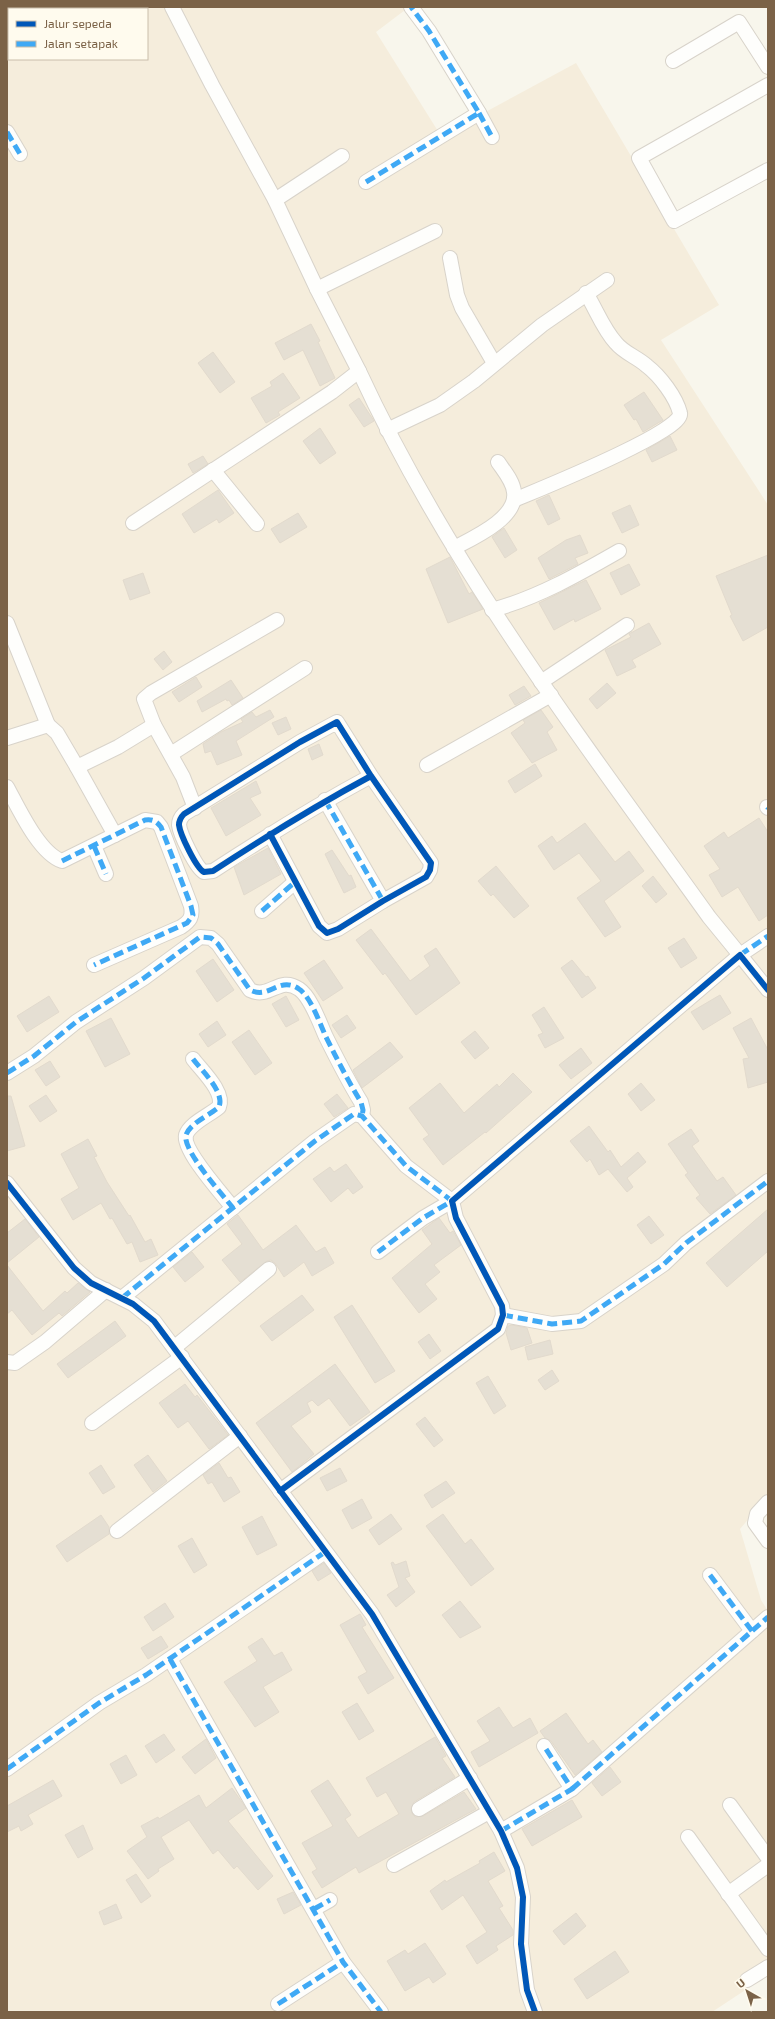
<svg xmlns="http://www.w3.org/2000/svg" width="775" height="2019" font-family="'Exo 2',sans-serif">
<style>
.residential{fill:#f5eddc;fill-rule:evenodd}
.building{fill:#e5dfd3;stroke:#e2dacd}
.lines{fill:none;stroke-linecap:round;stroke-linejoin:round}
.minor-casing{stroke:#d8d3ca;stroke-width:16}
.minor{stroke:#fefefc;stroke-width:14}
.quiet{stroke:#3fa9f5;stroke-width:5;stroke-dasharray:10 5;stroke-linecap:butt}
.cycleway-casing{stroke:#fffbee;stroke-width:8}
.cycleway{stroke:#0057b8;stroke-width:6}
</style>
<rect width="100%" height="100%" fill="#f8f6ec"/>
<path class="residential" d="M7,7H409L376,32L441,136L576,63L719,305L661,340L768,505V1496L740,1529L761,1600L768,1611V1975L712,2012H7ZM9,9H147V59H9Z"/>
<g class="building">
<path d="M311,324L320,341L318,342L335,378L320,386L303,350L284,360L275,343Z"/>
<path d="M213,352L235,382L220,393L198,363Z"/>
<path d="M283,373L300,398L278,412L280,415L266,423L251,398L272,386L270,382Z"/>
<path d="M644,392L663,420L643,432L636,419L634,420L624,405Z"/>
<path d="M359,398L374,421L364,427L349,405Z"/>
<path d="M320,428L336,453L320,464L303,441Z"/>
<path d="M670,436L677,450L652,462L646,450Z"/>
<path d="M203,456L208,464L193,473L188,464Z"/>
<path d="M218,490L234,513L219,523L217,519L194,533L182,514Z"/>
<path d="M549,495L560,519L548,525L536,501Z"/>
<path d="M630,505L639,525L622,533L612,513Z"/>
<path d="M298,513L307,527L280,543L271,529Z"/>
<path d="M504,528L517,550L505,558L492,537Z"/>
<path d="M580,535L588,553L575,558L578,564L549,579L538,558L566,540Z"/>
<path d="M768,555V627L743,641L730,616L732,615L716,576Z"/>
<path d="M450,557L469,594L472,592L483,609L448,623L426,569Z"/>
<path d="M629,564L640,585L621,595L610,573Z"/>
<path d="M143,573L150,593L130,600L123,580Z"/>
<path d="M586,580L601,609L575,622L574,619L554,630L539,603Z"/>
<path d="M649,623L661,644L632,660L636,667L617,676L605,650L631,637L629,634Z"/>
<path d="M164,651L172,662L163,670L154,659Z"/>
<path d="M196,677L202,687L179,702L172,692Z"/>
<path d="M231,680L243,698L232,705L229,700L227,701L226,699L202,712L197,701Z"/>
<path d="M607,683L616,693L597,709L589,699Z"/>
<path d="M524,686L531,696L515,705L509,695Z"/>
<path d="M270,710L274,717L236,741L242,755L217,765L211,751L205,753L203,744L221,732L243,722L241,719L252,712L256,717Z"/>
<path d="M541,710L553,727L547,732L557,750L532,763L511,733L525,723L523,720Z"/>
<path d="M286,717L291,729L278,735L272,723Z"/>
<path d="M319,744L323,755L312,760L308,749Z"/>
<path d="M535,764L542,776L515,793L508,781Z"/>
<path d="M256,781L261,793L250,798L261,815L226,836L211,808Z"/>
<path d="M759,818L768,832V915L759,921L738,887L722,897L709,875L720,869L704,846L724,832L728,838Z"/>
<path d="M585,823L615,862L629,851L644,871L604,901L621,927L605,937L577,898L601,881L579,853L554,870L538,846L552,836L557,843Z"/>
<path d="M268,848L281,874L244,895L234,867Z"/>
<path d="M332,850L349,876L351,875L356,887L344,893L325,854Z"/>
<path d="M496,866L529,906L514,918L493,894L491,896L478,881Z"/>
<path d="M653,876L667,894L656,903L642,886Z"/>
<path d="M371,929L410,981L430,966L424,956L436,948L460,983L416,1015L385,973L383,975L356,940Z"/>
<path d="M684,938L697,958L681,968L668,948Z"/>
<path d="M213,959L234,990L217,1002L196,971Z"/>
<path d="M324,960L343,988L323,1001L304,973Z"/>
<path d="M572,960L586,977L588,976L596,988L582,998L561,968Z"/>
<path d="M720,995L731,1013L703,1030L691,1012Z"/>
<path d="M49,996L59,1012L27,1032L17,1016Z"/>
<path d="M286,996L299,1020L286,1027L272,1004Z"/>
<path d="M544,1007L564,1038L545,1048L538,1035L543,1033L532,1015Z"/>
<path d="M347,1015L356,1028L341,1038L332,1025Z"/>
<path d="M111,1018L130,1054L105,1067L86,1031Z"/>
<path d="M751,1018L768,1050V1082L748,1088L743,1059L749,1058L733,1028Z"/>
<path d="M217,1021L226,1035L208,1047L199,1034Z"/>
<path d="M249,1030L272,1063L255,1075L232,1042Z"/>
<path d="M475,1031L489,1048L475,1059L461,1042Z"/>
<path d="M390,1042L403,1057L362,1088L353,1070Z"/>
<path d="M581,1048L592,1063L571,1079L559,1065Z"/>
<path d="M50,1061L60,1077L46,1086L35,1070Z"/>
<path d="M513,1073L532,1092L486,1133L485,1132L443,1165L423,1139L429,1135L409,1108L440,1083L464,1113L497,1084L499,1087Z"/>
<path d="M641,1083L655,1100L641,1111L628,1094Z"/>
<path d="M337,1094L348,1108L334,1117L324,1104Z"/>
<path d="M46,1095L57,1111L40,1122L29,1106Z"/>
<path d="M7,1096H11L25,1146L7,1151Z"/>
<path d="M589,1126L608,1152L610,1150L621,1167L638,1152L646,1162L627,1178L633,1187L627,1192L608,1169L599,1175L590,1159L587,1162L570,1141Z"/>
<path d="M691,1129L699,1141L692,1146L717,1181L723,1177L736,1195L710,1214L696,1198L700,1195L685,1175L688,1173L668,1144Z"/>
<path d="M88,1139L97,1156L94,1157L107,1182L129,1216L130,1215L145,1242L151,1239L158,1255L140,1262L132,1242L127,1244L112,1218L110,1219L101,1203L73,1220L61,1199L79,1188L61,1154Z"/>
<path d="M346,1164L363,1187L353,1194L348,1188L331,1202L313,1179L330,1167L334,1172Z"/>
<path d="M768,1209V1251L727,1287L706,1263Z"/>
<path d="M238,1215L263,1250L296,1225L316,1252L325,1247L334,1263L312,1276L304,1262L284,1277L275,1263L271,1260L267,1261L240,1282L222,1260L242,1244L227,1224Z"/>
<path d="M649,1216L664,1235L651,1244L637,1225Z"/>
<path d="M439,1218L450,1233L453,1231L461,1245L434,1265L440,1272L425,1284L437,1299L419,1313L392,1278L432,1244L422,1230Z"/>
<path d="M25,1219L39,1237L7,1263V1233Z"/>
<path d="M192,1252L204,1267L185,1282L173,1267Z"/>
<path d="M7,1265L43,1311L65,1291L67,1293L78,1283L90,1292L62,1316L59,1313L32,1335L12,1310L7,1314Z"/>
<path d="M302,1295L314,1310L272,1341L260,1326Z"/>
<path d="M352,1305L395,1371L375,1383L334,1317Z"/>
<path d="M115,1321L126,1336L68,1378L57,1364Z"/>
<path d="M512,1325L527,1328L532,1343L511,1350L506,1333L508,1326Z"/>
<path d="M429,1334L441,1351L430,1359L418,1342Z"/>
<path d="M550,1340L553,1354L528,1360L525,1347Z"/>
<path d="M335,1364L370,1412L350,1426L329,1398L318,1406L312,1400L307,1403L311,1412L291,1426L314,1454L292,1472L256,1423Z"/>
<path d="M552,1370L559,1381L545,1390L538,1380Z"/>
<path d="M488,1376L506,1406L494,1414L476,1383Z"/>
<path d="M185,1384L195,1397L197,1395L228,1435L209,1449L188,1421L178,1428L159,1403Z"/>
<path d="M425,1417L443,1440L434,1447L416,1424Z"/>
<path d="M148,1455L167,1481L153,1492L134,1465Z"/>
<path d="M219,1463L228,1478L231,1477L240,1492L224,1502L212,1482L208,1484L203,1475Z"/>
<path d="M101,1465L115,1487L103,1494L89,1473Z"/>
<path d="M340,1468L347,1481L327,1491L320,1478Z"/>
<path d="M446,1481L455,1493L432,1508L424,1495Z"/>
<path d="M362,1499L372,1518L352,1529L342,1510Z"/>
<path d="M391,1514L402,1529L379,1545L369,1530Z"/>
<path d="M443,1514L465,1544L471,1539L494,1569L471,1586L426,1526Z"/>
<path d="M101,1515L109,1527V1534L67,1562L56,1546Z"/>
<path d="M262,1516L277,1545L257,1555L242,1527Z"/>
<path d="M192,1538L207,1565L194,1573L178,1546Z"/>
<path d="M406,1561L410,1576L405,1578L415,1592L396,1607L387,1595L399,1587L391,1563L393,1562L395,1565Z"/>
<path d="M324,1563L331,1573L318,1581L312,1571Z"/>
<path d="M460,1601L481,1627L460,1638L442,1615Z"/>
<path d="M165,1603L174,1617L153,1631L144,1617Z"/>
<path d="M360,1614L366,1625L362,1627L394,1678L368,1694L358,1677L367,1672L340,1625Z"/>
<path d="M161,1636L168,1647L148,1659L141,1648Z"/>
<path d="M262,1638L274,1656L282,1652L292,1670L263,1687L279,1712L255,1727L224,1682L257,1661L248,1647Z"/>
<path d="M357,1703L374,1731L359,1740L342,1712Z"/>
<path d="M499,1707L513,1728L530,1718L538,1733L479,1767L471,1752L490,1741L477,1721Z"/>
<path d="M566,1713L588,1744L593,1740L602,1752L575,1775L551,1741L545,1738L540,1731Z"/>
<path d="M164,1734L175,1750L156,1763L145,1746Z"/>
<path d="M435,1737L446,1756L442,1758L455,1777L414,1802L411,1809L412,1813L415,1817L423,1816L464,1792L476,1809L359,1873L356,1867L322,1888L312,1872L317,1869L302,1843L333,1826L311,1791L328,1780L351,1815L345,1819L358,1838L399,1814L386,1792L377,1797L366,1778Z"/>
<path d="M206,1739L216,1758L195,1774L182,1757Z"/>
<path d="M126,1755L137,1775L121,1784L110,1764Z"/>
<path d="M610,1767L621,1782L602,1796L592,1783Z"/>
<path d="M53,1780L62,1796L28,1815L33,1824L21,1831L19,1826L7,1832V1806Z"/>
<path d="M232,1788L246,1808L228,1821L273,1876L258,1890L237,1866L234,1869L218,1850L213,1854L189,1820L161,1837L174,1859L158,1869L159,1871L148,1879L127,1851L147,1837L141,1826L158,1817L159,1819L199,1795L206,1808Z"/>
<path d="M572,1800L582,1817L532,1846L522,1829Z"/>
<path d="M83,1825L93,1849L78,1858L65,1835Z"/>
<path d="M494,1852L505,1871L488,1881L503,1906L499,1908L513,1930V1935L496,1946L498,1950L477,1964L466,1946L487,1932L463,1895L442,1910L430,1891L445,1880L446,1882L480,1863L479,1861Z"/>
<path d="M136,1874L151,1896L141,1903L126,1880Z"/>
<path d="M293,1892L301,1905L284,1914L277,1899Z"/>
<path d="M116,1904L122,1918L104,1925L99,1912Z"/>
<path d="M576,1913L586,1926L564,1945L553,1931Z"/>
<path d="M425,1943L446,1974L433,1983L429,1977L405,1991L387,1961L405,1950L408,1954Z"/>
<path d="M615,1951L629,1972L587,1999L574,1979Z"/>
</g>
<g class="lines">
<defs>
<g id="minor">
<path d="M673,61L739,22L768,67"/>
<path d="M768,85L639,158L674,221L768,170"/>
<path d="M479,113L492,137"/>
<path d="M7,132L20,154"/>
<path d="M366,182L479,113L429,31L411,7"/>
<path d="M275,200L342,156"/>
<path d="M450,258L457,295L462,308L494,363"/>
<path d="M317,289L435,231"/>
<path d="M359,371C450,568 583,741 709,917L740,955L768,936"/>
<path d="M387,430L440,405L474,381L542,325L607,280"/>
<path d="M213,470L257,524"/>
<path d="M514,500C535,491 685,431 680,413C676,397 660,376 647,366C637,357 624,353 616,343C603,329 596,309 586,293"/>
<path d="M133,523L332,392L359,371L317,289L275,200L212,85L172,7"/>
<path d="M454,548C473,538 518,518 514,492C513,481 504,471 498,462"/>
<path d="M492,610C537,598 579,574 619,551"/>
<path d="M7,623L48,725"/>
<path d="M541,682L627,625"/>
<path d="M7,738L48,725L57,733L77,767L118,747L154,725"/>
<path d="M171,754L305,668"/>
<path d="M427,765L551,695"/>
<path d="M77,767L115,835"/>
<path d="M7,787C19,809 39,853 62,861L145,820L157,822L161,827L191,906C193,917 190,921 181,927L94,965"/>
<path d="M325,800L383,901"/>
<path d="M767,807L768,808"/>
<path d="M195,808L183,777L154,725L144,699L151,693L277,620"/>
<path d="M270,834L319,926L327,933L338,929L383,901L426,877L430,870L431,863L371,776L337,722L300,742L184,814C181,817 179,821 179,825C180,834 196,868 204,872L213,871C265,837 317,805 371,776"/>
<path d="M94,846L106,874"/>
<path d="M262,911L295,882"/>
<path d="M193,1059C202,1071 225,1092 219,1107C210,1115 190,1123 186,1135C182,1150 223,1195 233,1208"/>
<path d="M7,1073L34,1056L76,1022L144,978L200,937L211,938L218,944L250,990C270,1000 279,975 299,989C311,997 320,1024 326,1037C337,1059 348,1081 361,1102L363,1110L362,1116"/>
<path d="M7,1183L74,1268L91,1283L133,1304L154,1321L372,1614L501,1831L517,1868L523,1897L521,1944L527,1990L535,2012"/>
<path d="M122,1298L315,1141L354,1114L362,1116L406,1166L452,1201L423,1218L378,1252"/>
<path d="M503,1315L552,1324L581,1321L664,1264L686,1243L768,1181"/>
<path d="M175,1347L269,1269"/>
<path d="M7,1362L15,1363L45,1342L106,1290"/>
<path d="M92,1423L182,1357"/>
<path d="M280,1491L498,1329L503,1315L502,1306L456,1218L452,1201L740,955L768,990"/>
<path d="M768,1502L757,1514L755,1523L768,1541"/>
<path d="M117,1531L240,1436"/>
<path d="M710,1575L752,1631"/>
<path d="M170,1659L343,1962L381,2012"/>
<path d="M7,1769L99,1703L146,1675L325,1552"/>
<path d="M572,1789L768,1617"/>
<path d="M730,1805L768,1858"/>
<path d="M419,1809L470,1778"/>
<path d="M501,1831L572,1789L544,1746"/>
<path d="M688,1837L768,1949"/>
<path d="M394,1865L489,1812"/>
<path d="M728,1894L768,1865"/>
<path d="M314,1909L330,1900"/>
<path d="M747,1980L768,1967"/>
<path d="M278,2004L343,1962"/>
</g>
</defs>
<use href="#minor" class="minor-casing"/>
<use href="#minor" class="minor"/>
<g class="quiet">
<path d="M479,113L492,137"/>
<path d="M7,132L20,154"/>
<path d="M366,182L479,113L429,31L411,7"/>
<path d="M325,800L383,901"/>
<path d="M767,807L768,808"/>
<path d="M94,846L106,874"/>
<path d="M62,861L145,820C153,819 156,821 161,827L191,906L193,915L187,923L94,965"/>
<path d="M262,911L295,882"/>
<path d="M740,955L768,936"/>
<path d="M193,1059C202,1071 225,1092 219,1107C210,1115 190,1123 186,1135C182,1150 223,1195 233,1208"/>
<path d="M7,1073L34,1056L76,1022L144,978L200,937L211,938L218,944L250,990C270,1000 279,975 299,989C311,997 320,1024 326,1037C337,1059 348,1081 361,1102L363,1110L362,1116"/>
<path d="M122,1298L315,1141L354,1114L362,1116L406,1166L452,1201L423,1218L378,1252"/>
<path d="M503,1315L552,1324L581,1321L664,1264L686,1243L768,1181"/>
<path d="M710,1575L752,1631"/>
<path d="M170,1659L343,1962L381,2012"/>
<path d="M7,1769L99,1703L146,1675L325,1552"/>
<path d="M572,1789L768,1617"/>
<path d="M501,1831L572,1789L544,1746"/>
<path d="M314,1909L330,1900"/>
<path d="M278,2004L343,1962"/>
</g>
<defs>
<g id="cycleway">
<path d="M270,834L319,926L327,933L338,929L383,901L426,877L430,870L431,863L371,776L337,722L300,742L184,814C181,817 179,821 179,825C180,834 196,868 204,872L213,871C265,837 317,805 371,776"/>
<path d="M7,1183L74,1268L91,1283L133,1304L154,1321L372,1614L501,1831L517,1868L523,1897L521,1944L527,1990L535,2012"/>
<path d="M280,1491L498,1329L503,1315L502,1306L456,1218L452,1201L740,955L768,990"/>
</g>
</defs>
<use href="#cycleway" class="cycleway-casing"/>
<use href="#cycleway" class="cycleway"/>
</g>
<rect width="775" height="2019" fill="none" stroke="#7b6247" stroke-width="16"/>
<rect x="8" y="8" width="140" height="52" fill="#fffbee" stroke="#cabeab"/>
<rect x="16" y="21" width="20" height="6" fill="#0057b8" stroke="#cabeab"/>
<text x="44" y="28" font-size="12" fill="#7b6247">Jalur sepeda</text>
<rect x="16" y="41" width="20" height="6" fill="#3fa9f5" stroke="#cabeab"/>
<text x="44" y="48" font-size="12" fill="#7b6247">Jalan setapak</text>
<g transform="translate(747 1991) rotate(321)" stroke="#fffbee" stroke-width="3" paint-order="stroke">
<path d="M0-3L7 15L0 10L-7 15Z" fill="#7b6247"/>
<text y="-6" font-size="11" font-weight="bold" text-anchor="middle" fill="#7b6247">U</text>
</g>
</svg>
